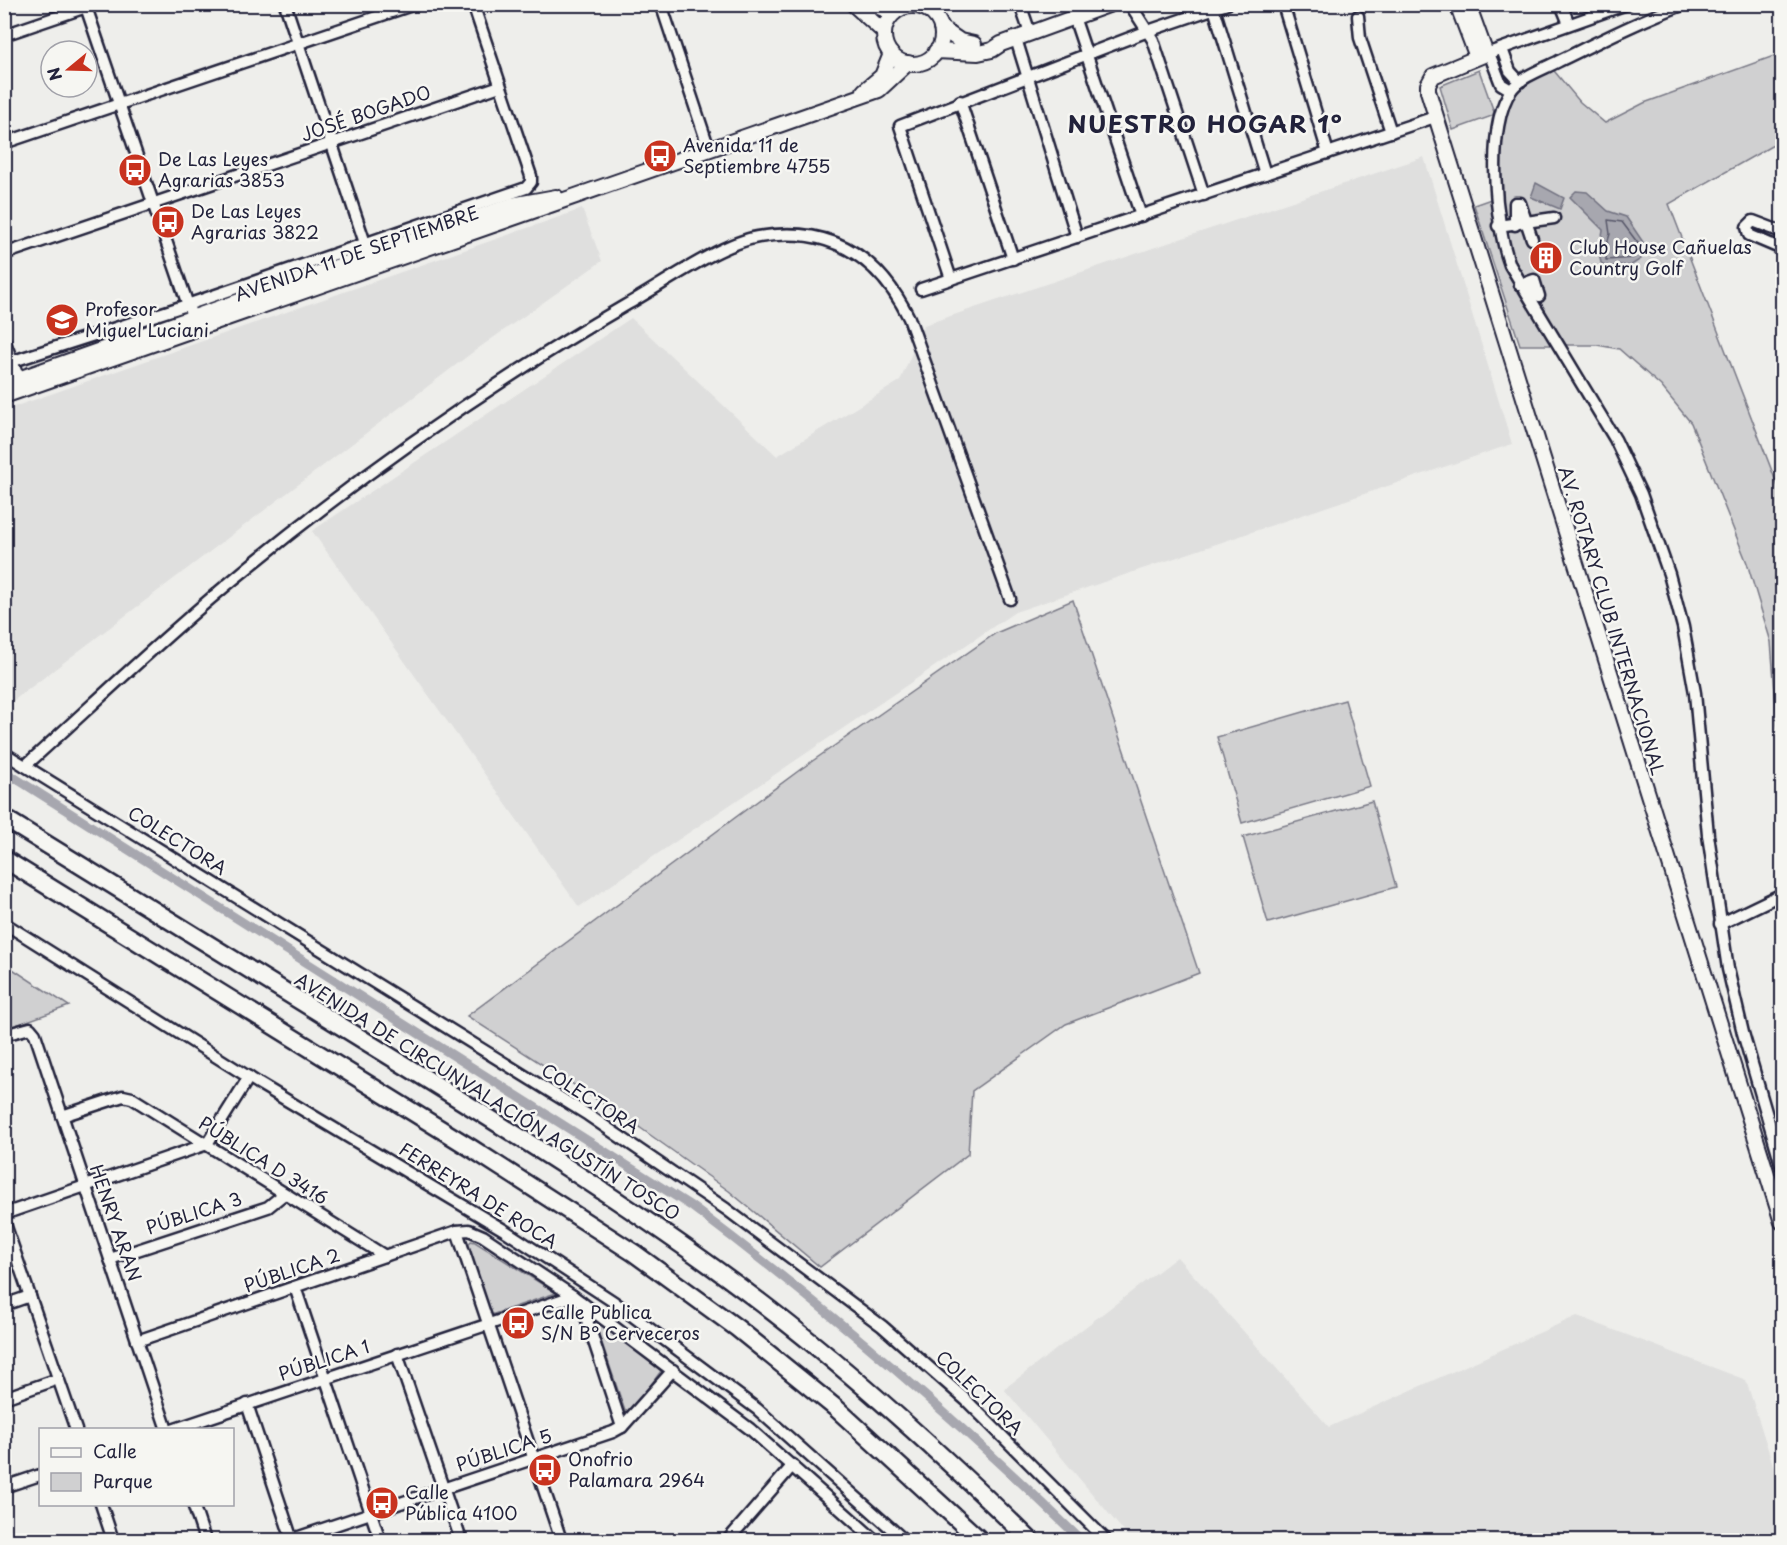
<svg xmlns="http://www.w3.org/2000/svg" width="1787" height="1545" font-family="'Playpen Sans',sans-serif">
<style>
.built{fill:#dfdfde}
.green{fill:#d0d0d1;stroke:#797986;stroke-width:1.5}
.water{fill:#a7a7af;stroke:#727281;stroke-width:1.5}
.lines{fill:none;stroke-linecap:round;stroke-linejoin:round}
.shore{stroke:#575769;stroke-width:1.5}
.canal{stroke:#a7a7af;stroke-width:9}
.minor-casing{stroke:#22223b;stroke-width:15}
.major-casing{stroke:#22223b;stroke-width:18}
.highway-casing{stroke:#22223b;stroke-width:21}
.minor{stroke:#f6f6f2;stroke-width:10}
.major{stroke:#f6f6f2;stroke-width:14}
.highway{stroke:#f6f6f2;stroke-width:16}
.labels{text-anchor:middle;stroke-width:5;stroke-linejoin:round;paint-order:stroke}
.street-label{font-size:18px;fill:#22223b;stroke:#f6f6f2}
.poi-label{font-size:18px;fill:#22223b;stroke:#f6f6f2;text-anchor:start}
.district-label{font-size:24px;font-weight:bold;letter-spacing:1.5px;fill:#22223b;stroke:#f6f6f2}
</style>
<rect width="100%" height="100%" fill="#eeeeeb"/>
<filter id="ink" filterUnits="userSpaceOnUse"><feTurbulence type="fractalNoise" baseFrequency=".0167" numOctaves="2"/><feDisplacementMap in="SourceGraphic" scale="12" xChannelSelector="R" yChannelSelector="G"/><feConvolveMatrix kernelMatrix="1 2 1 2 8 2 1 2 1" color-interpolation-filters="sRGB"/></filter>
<g filter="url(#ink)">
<g class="built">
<path d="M1424,157L1512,444L1015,612L579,907L312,531L631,318L777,456L900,381L924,325Z"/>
<path d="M582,209L602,261L473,352L5,707V410Z"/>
<path d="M1177,1257L1329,1427L1577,1316L1746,1380L1782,1493V1540H1131L1004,1389Z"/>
</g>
<g class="green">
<path d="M1782,53V140L1669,204L1782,497V902L1781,768L1771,642L1747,563L1691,423L1661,386L1619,349L1597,345H1520L1474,205L1491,199L1497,140L1511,90L1550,66L1580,102L1605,123L1644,103Z"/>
<path d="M1479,70L1494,112L1492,116L1453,130L1440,86Z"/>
<path d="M1073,600L1199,973L1066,1024L972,1091L968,1154L820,1267L729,1191L632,1122L467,1016L801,769L996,633Z"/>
<path d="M1345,700L1370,786L1242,823L1217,737Z"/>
<path d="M1372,801L1396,887L1268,923L1243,837Z"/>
<path d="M5,964L69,1006L5,1029Z"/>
<path d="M471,1241L475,1242L556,1293L491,1315L467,1246Z"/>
<path d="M593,1317L661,1371L632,1411H625Z"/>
</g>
<g class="water">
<path d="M1536,183L1564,198L1560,209L1531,197Z"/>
<path d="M1576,191L1587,192L1608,211L1626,217L1647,248L1641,259L1630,266L1618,265L1609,268L1601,263L1599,253L1603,230L1570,197Z"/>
</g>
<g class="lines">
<path class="shore" d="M1608,220L1622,222L1640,246V251L1633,258L1606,260V247L1610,234Z"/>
<path class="canal" d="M4,771L691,1206C829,1309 958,1420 1081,1540"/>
<defs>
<g id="minor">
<path d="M85,4L190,311"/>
<path d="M285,4L367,249"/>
<path d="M661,4L709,149"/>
<path d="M1020,4L1030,33"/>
<path d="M1130,4L1153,40L1204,195"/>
<path d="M1283,4L1328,153"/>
<path d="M1561,4L1569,24"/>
<path d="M1685,4C1641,20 1600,41 1559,61C1544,69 1522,76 1512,89C1485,124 1495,226 1510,265L1615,439L1641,494L1669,574L1683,627L1695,693L1708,835L1728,969L1743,1033L1782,1167"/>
<path d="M1213,5L1265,174"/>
<path d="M1358,16L1360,38L1391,132"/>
<path d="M1074,17L1141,216"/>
<path d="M4,35L95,4"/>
<path d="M1016,39L1077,237"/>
<path d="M1502,49L1510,71L1520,82"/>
<path d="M1489,53L1501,84L1511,90"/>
<path d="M1486,54L1627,4"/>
<path d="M960,101L1013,259"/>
<path d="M4,143L415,4"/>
<path d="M1515,225V203H1520L1532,239"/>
<path d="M1498,226L1554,218"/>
<path d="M1782,232L1753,221L1747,227L1749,235L1782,249"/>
<path d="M4,254L500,86"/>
<path d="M951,279L900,126L1148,31L1227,4"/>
<path d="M1520,285L1534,280L1539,296L1528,283"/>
<path d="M921,289L1435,117"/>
<path d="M4,340L19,379"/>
<path d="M4,364L187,305L526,188L531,182V176L473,4"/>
<path d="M4,753L588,1115L726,1209L882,1326L966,1400L1106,1540"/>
<path d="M25,766C94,704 162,638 234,579C357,477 488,385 626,305C662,285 719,244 758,237C829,225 878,255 909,318L1010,599"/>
<path d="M4,923L258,1083L504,1230L614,1302L757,1409L904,1540"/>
<path d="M1720,924L1782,894"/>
<path d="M4,1035L30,1028L35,1034L167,1430"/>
<path d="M62,1116L123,1096L132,1098L385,1256"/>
<path d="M4,1214L207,1144L249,1077"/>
<path d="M4,1221L76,1430"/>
<path d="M457,1231L561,1540"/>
<path d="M110,1259L268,1207L284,1194"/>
<path d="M295,1287L380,1540"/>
<path d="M581,1302L622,1427"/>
<path d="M4,1305L30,1296"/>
<path d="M137,1341L457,1231L469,1230L483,1236L573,1296L750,1429L875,1540"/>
<path d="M397,1354L461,1540"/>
<path d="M4,1398L58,1379"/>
<path d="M247,1404L292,1540"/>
<path d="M172,1430L573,1296"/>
<path d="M4,1487L40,1475"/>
<path d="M101,1504L113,1540"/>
<path d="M193,1504L205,1540"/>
<path d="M290,1540L613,1432L622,1427L673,1370"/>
<path d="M728,1540L793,1465"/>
</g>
<g id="major">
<path d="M853,4L884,32"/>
<path d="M871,4L894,13"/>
<path d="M1457,4L1477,57"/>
<path d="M1468,4L1486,54L1433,76L1428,85V91L1782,1222"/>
<circle cx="913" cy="35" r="29"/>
<path d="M941,28L960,41L974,44"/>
<path d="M936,51L978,53L992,50L1001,44L1111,4"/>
<path d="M864,91L882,76L891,54"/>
<path d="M4,384L512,205L556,197"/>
<path d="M4,396L879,90L908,63"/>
</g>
<g id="highway">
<path d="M4,818C126,894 248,969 370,1044C503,1126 636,1208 760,1302C856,1375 944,1456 1030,1540"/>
<path d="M4,859L471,1148L634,1253L737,1328L837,1409L980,1540"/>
</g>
</defs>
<use href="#minor" class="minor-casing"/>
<use href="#major" class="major-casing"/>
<use href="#highway" class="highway-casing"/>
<use href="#minor" class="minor"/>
<use href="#major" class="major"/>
<use href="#highway" class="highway"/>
</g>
</g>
<defs>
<symbol id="bus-disc" viewBox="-11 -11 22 22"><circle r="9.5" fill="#c8321e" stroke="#f6f6f2"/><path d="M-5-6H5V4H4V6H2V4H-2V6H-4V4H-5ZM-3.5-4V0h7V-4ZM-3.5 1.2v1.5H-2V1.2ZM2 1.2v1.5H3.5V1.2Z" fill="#fff"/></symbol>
<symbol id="building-disc" viewBox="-11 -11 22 22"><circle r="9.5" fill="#c8321e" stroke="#f6f6f2"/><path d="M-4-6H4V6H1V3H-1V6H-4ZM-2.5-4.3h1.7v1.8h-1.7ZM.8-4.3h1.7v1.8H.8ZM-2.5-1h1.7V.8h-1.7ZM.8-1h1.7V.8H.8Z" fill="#fff"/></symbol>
<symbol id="school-disc" viewBox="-11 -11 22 22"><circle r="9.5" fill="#c8321e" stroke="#f6f6f2"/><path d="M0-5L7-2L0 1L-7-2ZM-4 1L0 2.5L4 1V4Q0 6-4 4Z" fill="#fff"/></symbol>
</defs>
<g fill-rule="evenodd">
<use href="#bus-disc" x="641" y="137" width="38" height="38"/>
<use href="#bus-disc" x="116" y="151" width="38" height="38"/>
<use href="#bus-disc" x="149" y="203" width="38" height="38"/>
<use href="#building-disc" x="1527" y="239" width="38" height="38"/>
<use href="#school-disc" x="43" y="301" width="38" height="38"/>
<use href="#bus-disc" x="499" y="1304" width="38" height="38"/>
<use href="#bus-disc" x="526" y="1451" width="38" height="38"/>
<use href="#bus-disc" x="363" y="1484" width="38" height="38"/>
</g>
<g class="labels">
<g class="street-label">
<text transform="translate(366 114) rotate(-19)" y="6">JOSÉ BOGADO</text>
<text transform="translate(357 254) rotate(-19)" y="6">AVENIDA 11 DE SEPTIEMBRE</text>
<text transform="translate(1611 621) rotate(73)" y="6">AV. ROTARY CLUB INTERNACIONAL</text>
<text transform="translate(177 841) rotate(32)" y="6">COLECTORA</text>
<text transform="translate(487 1097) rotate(32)" y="6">AVENIDA DE CIRCUNVALACIÓN AGUSTÍN TOSCO</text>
<text transform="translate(590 1099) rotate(33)" y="6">COLECTORA</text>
<text transform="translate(263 1161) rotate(32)" y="6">PÚBLICA D 3416</text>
<text transform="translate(478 1196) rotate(32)" y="6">FERREYRA DE ROCA</text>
<text transform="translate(194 1214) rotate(-18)" y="6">PÚBLICA 3</text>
<text transform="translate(115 1223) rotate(71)" y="6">HENRY ARAN</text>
<text transform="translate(292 1271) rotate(-19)" y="6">PÚBLICA 2</text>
<text transform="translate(324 1361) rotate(-18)" y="6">PÚBLICA 1</text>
<text transform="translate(979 1393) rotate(44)" y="6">COLECTORA</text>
<text transform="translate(504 1451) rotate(-18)" y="6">PÚBLICA 5</text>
</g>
<g class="poi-label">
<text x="683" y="152">Avenida 11 de<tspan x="683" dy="21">Septiembre 4755</tspan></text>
<text x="158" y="166">De Las Leyes<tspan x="158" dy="21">Agrarias 3853</tspan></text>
<text x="191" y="218">De Las Leyes<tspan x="191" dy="21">Agrarias 3822</tspan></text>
<text x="1569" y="254">Club House Cañuelas<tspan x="1569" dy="21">Country Golf</tspan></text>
<text x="85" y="316">Profesor<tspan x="85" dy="21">Miguel Luciani</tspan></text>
<text x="541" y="1319">Calle Publica<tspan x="541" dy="21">S/N B° Cerveceros</tspan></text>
<text x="568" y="1466">Onofrio<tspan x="568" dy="21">Palamara 2964</tspan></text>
<text x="405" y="1499">Calle<tspan x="405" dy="21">Pública 4100</tspan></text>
</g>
<g class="district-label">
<text x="1205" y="133">NUESTRO HOGAR 1°</text>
</g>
</g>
<rect width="1787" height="1545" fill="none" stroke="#f6f6f2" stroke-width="24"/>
<rect x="12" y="12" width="1763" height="1521" fill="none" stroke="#22223b" stroke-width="2" filter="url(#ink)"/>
<rect x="39" y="1428" width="195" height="78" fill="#f6f6f2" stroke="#a1a1a9" stroke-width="1.5"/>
<rect x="51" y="1448" width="30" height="9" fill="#f6f6f2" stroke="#a1a1a9" stroke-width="1.5"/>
<text x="93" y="1458" font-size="18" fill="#22223b">Calle</text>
<rect x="51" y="1473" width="30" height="18" fill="#d0d0d1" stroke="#a1a1a9" stroke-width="1.5"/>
<text x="93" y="1488" font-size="18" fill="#22223b">Parque</text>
<g transform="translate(69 69) rotate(251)"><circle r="28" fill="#f6f6f2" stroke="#a1a1a9" stroke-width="1.5"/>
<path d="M0-4.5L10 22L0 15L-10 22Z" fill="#c8321e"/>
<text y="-9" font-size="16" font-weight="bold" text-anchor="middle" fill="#22223b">N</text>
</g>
</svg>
